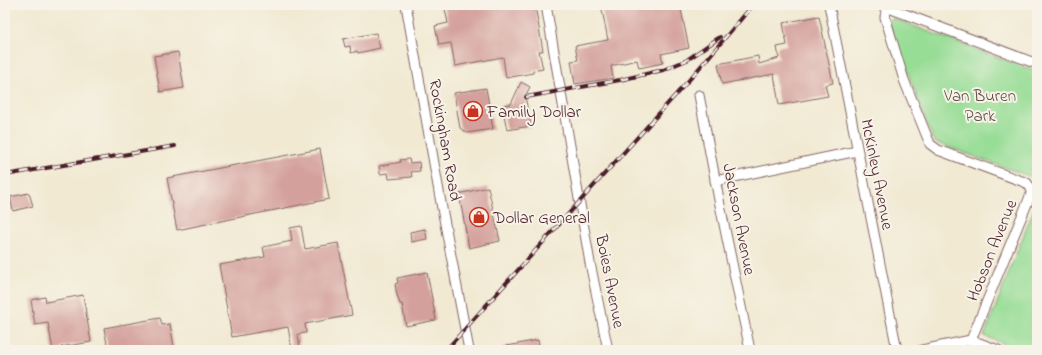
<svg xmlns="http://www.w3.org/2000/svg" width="1042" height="355" font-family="'Indie Flower',sans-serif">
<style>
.green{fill:#98dd96;stroke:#717e60}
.building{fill:#d4a09c}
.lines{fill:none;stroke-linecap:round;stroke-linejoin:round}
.minor-casing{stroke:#846665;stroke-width:11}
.minor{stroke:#fff;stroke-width:9}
.rail-casing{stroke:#4a1f2b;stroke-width:4}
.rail{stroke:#f7f3e8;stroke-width:2.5;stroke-dasharray:8;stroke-linecap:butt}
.labels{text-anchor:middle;stroke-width:4;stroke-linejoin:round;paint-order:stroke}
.park-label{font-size:17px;fill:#5e4e46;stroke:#f7f3e8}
.poi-label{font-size:17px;fill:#4a1f2b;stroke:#f7f3e8;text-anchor:start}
.street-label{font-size:17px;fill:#4a1f2b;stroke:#f7f3e8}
</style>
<rect width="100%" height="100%" fill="#f7f3e8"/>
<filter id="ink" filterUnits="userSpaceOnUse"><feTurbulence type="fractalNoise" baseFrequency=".025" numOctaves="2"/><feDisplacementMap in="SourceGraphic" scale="8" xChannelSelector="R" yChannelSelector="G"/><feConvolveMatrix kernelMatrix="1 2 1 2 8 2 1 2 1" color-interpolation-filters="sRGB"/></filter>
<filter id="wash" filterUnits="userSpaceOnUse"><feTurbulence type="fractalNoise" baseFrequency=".012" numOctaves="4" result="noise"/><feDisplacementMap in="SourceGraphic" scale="16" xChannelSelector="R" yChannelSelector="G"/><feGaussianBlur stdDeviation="0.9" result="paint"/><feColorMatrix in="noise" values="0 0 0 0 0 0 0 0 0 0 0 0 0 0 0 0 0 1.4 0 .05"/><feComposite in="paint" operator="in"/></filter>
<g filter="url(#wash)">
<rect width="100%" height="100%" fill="#f1e9d2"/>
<g class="green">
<path d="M892,18L1037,72V183L1034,178L934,142L889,23Z"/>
<path d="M1037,201V350H1020L984,336Z"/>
</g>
<g id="blocks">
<g class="building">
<path d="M444,5H535L543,51H539L543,69L533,71V73L506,78L503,57L455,66L451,43L439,45L435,26L448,23Z"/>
<path d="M601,5H680L689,48L661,54L663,63L639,68L637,60L611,66L613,78L575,84L571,61L578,60L575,46L608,40Z"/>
<path d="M819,16L833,83L825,85L828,96L779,105L774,74L722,84L718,64L758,56L759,64L779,58L777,47L787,45L783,23Z"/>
<path d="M376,33L380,48L358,53L357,51L351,53L350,46L345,47L343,39Z"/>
<path d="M178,52L184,88L160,92L154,56Z"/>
<path d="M521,82L530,87L525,96L531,126L507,130L502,105L511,104Z"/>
<path d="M486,88L493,129L467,133L460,128L454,93Z"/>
<path d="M320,149L329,199L177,230L167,178Z"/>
<path d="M409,159L410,163L419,162L420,171L411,172L412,177L389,179L388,173L380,174L379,166L401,162L400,160Z"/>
<path d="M488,187L500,241L469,248L459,194Z"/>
<path d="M29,193L33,206L13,211L10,197Z"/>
<path d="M301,226L305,249L338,243L352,315L305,324L306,333L298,334L300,350H292L288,327L232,337L219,265L265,257L263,247L292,241L290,228Z"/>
<path d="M425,229L427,239L411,242L410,232Z"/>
<path d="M427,272L436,320L406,326L402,304H400L397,295L395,284L398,283L397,278Z"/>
<path d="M83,295L91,342L61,347V350H53L48,323L35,325L31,300L45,297L46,302Z"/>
<path d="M160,318L162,325L170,324L174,347L156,350H108L104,328Z"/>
<path d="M538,340L540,350H503L502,347Z"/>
</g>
</g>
</g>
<g filter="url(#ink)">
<use href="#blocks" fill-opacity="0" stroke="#846665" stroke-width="1"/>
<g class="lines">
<defs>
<g id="minor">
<path d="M406,5L441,203L469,350"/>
<path d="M546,5L590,263L608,350"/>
<path d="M829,5L897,350"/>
<path d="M881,5L1037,64"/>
<path d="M887,7L885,17L904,80L930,144L938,150L1027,183L1032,190L1031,194L971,340"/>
<path d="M699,95L720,205L750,350"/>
<path d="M715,181L857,151"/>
<path d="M922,350L971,340L998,350"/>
</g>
</defs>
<use href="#minor" class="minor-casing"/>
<use href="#minor" class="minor"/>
<defs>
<g id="rail">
<path d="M526,97L620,80L663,70L687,60L720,37"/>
<path d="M5,175L175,146"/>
<path d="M446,350L689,80L753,5"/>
</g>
</defs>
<use href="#rail" class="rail-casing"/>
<use href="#rail" class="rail"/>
</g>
</g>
<defs>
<symbol id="shop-ring" viewBox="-11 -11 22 22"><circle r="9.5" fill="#f7f3e8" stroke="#c8321e" stroke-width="1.5"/><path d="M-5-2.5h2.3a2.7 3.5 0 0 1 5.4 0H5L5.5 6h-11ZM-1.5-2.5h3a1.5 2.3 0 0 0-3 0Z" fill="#c8321e"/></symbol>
</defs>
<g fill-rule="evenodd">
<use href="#shop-ring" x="462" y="100" width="22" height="22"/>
<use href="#shop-ring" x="468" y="206" width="22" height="22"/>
</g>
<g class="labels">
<g class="park-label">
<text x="980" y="101">Van Buren<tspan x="980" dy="20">Park</tspan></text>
</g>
<g class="poi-label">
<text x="487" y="117">Family Dollar</text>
<text x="493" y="223">Dollar General</text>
</g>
<g class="street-label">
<text transform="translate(446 140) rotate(80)" y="6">Rockingham Road</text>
<text transform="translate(878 174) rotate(79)" y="6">McKinley Avenue</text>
<text transform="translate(740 219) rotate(79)" y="6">Jackson Avenue</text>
<text transform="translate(991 250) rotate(-68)" y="6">Hobson Avenue</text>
<text transform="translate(611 281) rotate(79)" y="6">Boies Avenue</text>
</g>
</g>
<rect width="1042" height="355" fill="none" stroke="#f7f3e8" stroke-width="20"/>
</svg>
